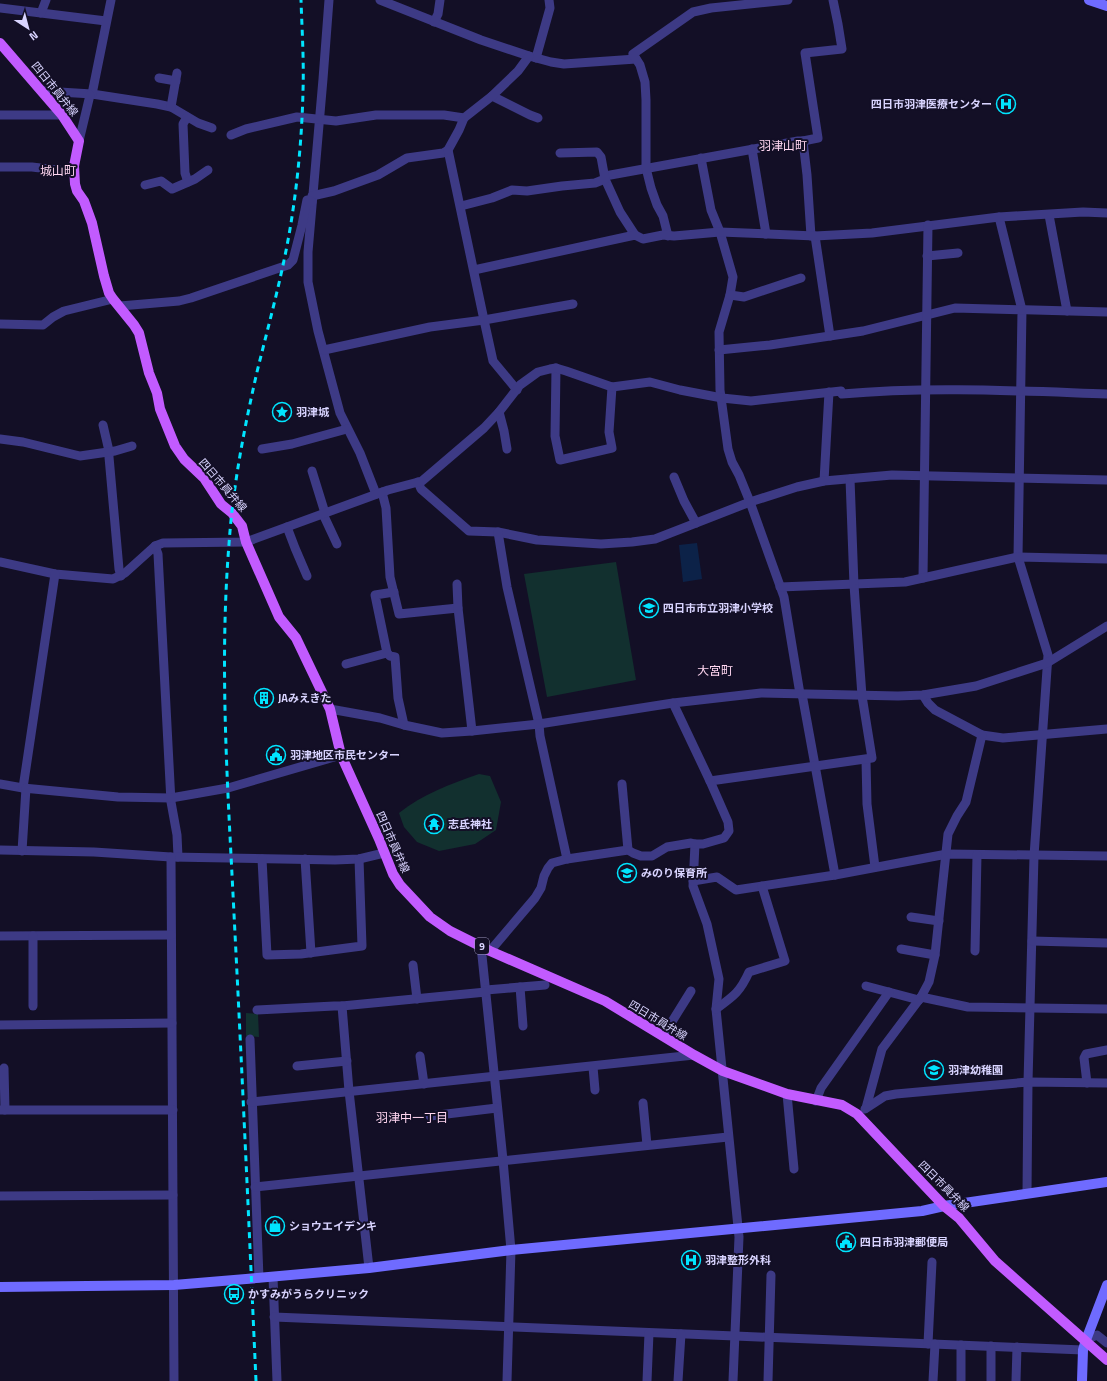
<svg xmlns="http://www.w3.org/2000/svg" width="1107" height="1381" font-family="'Titillium Web','Noto Sans JP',sans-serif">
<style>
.green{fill:#12302f}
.water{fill:#0c2248}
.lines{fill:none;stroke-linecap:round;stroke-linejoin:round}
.street{stroke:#3d3a85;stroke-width:9}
.secondary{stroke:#6f6bff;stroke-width:10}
.primary{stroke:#c25bff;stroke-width:10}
.rail{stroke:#00e5ff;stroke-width:3;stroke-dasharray:6 5;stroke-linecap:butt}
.labels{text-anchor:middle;stroke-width:4;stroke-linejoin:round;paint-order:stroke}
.shield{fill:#130f26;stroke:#9e99be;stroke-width:1}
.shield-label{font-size:10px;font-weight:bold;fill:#d9d4ff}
.street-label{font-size:11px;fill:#d9d4ff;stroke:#130f26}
.poi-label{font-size:11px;font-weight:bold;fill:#d9d4ff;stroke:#130f26;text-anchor:start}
.neighbourhood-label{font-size:12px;fill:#ffd6f0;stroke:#130f26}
</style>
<rect width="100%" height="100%" fill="#130f26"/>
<g class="green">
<path d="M616,562L636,680L547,697L524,574Z"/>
<path d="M479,774L490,776L501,802L496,830L475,844L439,851L417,842L404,827L399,813C423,794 450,784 479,774Z"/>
<path d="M246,1013L258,1014L259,1037L246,1036Z"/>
</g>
<path class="water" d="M697,543L702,579L683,582L679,545Z"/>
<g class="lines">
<g class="street">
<path d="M329,0L323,79L308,252V282L318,331L340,413L360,453L376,494"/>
<path d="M380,0L481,40L529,56L551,62L564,64L636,59"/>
<path d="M0,8L106,21"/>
<path d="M41,13L46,0"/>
<path d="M434,22L438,14L440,0"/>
<path d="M536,58L550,8L549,0"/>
<path d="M159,78L176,81"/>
<path d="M43,91L92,94L157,104L171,107L198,123L212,128"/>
<path d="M92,94L111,0"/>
<path d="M492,96L530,115L538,118"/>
<path d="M171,107L177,73"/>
<path d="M0,115H62"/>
<path d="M187,117L183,124L185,173L188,182"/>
<path d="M231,135L246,129L297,117L336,121L376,115H444L464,118"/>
<path d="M79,141L90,95"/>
<path d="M752,149L766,234"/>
<path d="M701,158L711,210L720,232L733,277L730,295L719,332L720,390L728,449L732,462L739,475L750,502L784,597L800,694"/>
<path d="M0,167H32L74,172"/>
<path d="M605,176L798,141H803"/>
<path d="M605,179L620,212L635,235"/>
<path d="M145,185L161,181L172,189L195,179L208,170"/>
<path d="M312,196L334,191L378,175L407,158L443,153L448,150L459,130L464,118L492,96L518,71L529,56"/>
<path d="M461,206L492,198L512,190L527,191L562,186L595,183L605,179L601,157L597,152L560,153"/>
<path d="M1049,215L1067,311"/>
<path d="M999,217L1022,310L1018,557L1048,655L1034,856L1028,1082L1027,1193"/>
<path d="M668,236L663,216L657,205L651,188L646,168V100L645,82L640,65L633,54L693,12L711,8L788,0"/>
<path d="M811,236L807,175L803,141L818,138L805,53L842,49L838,24L833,0"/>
<path d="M815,236L830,336"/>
<path d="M927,256L958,253"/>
<path d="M474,270L635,235L643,239L663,235L674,236L720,232L815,236L872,233L999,217L1083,212L1107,213"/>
<path d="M730,295L744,297L801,278"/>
<path d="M120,306L179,301L191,298L288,265L293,260L302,225L307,200L312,202"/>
<path d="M0,324L43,325L53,317L64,311L113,299"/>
<path d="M324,350L430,327L484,320L448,150"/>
<path d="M719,350L770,345L863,331L955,308L1107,312"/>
<path d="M556,368L555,436L560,460L612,448L609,432L612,387"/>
<path d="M517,390L493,361L484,320L573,304"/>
<path d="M499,412L504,431L507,449"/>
<path d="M103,425L109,451V457L119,569L121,576"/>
<path d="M0,439L23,442L80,456L115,451L132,446"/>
<path d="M262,449L292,444L347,429"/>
<path d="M312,471L325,513"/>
<path d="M674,477L684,501L696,523"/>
<path d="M824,481L829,392"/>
<path d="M418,482L421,489L469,531L498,532L537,540L601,544L632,542L655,539L750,502L797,487L824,481L892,475L1107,480"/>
<path d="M382,492L386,508L390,577L399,614L458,608"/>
<path d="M323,514L337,544"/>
<path d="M287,527L295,548L307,576"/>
<path d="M498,532L507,587L539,724L540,736L567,859"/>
<path d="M155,546L158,554L171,802L177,835L178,857"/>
<path d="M0,562L55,574L113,579L125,573L155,546L163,543L246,542L388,490L422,481L484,428L499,412L520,385L538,372L550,369L556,368L566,371L612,387L650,382L680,390L722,398L751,401L841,391L842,394C930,386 1019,391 1107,394"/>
<path d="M923,578L928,225"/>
<path d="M457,584L458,608L472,731"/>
<path d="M780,587L905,582L1018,557L1107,559"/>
<path d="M387,653L390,656L395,657L398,698L404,725"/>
<path d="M346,664L387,653L375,595L394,592"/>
<path d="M802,694L835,875"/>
<path d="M923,695L928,703L935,710L982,735L1003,738L1107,729"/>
<path d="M330,709L380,718L404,725L442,733L472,731L539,724L673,703L761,693L898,696L923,695L976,686L1047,663L1107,626"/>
<path d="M866,760L867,804L875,867"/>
<path d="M710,781L872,758L862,696L854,585L850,479"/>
<path d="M0,784L23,788L118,797L171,798L228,788L341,755"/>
<path d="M622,784L628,850"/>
<path d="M23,788L55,574"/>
<path d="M695,844L693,886L707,924L719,979L716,1009L739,1237L733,1381"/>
<path d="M0,850L94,852L171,857L335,860L359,859L384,853"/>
<path d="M22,851L26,788"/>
<path d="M171,857L174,1381"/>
<path d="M262,859L267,955L301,954L362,946L359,859"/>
<path d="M305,859L311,953"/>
<path d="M693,881L717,877L736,890L835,875L947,854L1107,856"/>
<path d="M911,917L939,921"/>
<path d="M0,936L171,935"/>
<path d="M33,936V1006"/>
<path d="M1032,941L1107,943"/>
<path d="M481,946L503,1160L511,1250L507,1381"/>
<path d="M901,949L935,955"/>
<path d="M490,951L535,898L541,888L544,876L548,868L552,863L567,859L628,850L633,853L641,856H652L667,847L691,843L695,844H703L724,838L729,831L728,822L710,781L673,703"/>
<path d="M975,951L977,855"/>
<path d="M413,965L417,999"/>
<path d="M866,986L919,1000"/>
<path d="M520,987L523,1026"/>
<path d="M486,990L545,985"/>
<path d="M921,997L968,1007L1107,1009"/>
<path d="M342,1006L486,992"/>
<path d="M716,1009C734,996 740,992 749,972L785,961L762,886"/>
<path d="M257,1010L334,1006H342L349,1091L369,1268"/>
<path d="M0,1025L172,1023"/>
<path d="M663,1036L691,991"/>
<path d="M250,1039L259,1278"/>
<path d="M420,1056L424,1084"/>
<path d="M297,1066L347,1061"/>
<path d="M593,1067L595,1090"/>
<path d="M4,1068L5,1110"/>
<path d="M1087,1083L1084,1058L1086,1054L1107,1050"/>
<path d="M787,1094L794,1169"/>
<path d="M816,1101L821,1088L889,992"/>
<path d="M251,1102L694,1055"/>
<path d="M643,1103L647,1145"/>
<path d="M866,1108L882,1049L921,997L929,982L935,955L948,834L957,816L966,802L982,735"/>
<path d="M865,1109L885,1096L896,1094L1028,1082L1107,1083"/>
<path d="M0,1110H173"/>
<path d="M430,1116L497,1108"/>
<path d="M255,1187L728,1137"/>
<path d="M0,1196L173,1195"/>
<path d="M273,1277L277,1381"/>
<path d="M274,1317L735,1336L1083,1350"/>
<path d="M1086,1340L1097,1335L1107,1343"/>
<path d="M928,1344L932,1262"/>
<path d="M647,1381L649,1333"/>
<path d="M678,1381L681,1334"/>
<path d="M768,1381L771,1275"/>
<path d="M933,1381L935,1344"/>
<path d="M961,1381V1345"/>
<path d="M991,1381V1346"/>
<path d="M1016,1381L1017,1347"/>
</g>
<g class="secondary">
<path d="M1089,0L1107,6"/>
<path d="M0,1287L174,1285L246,1279L369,1268L511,1250L922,1211L944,1206L1107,1182"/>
<path d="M1082,1381L1083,1350L1086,1340L1107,1285"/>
</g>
<path class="primary" d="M0,43L62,115L79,141L74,166L75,184L77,191L84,201L92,223L104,276L109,293L113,299L134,325L139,333L149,373L157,393L160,409L175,446L184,459L204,478L221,504L232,513L242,526L246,542L279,617L296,638L330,709L341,755L379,839L393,874L400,885L430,917L450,931L490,951L605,1001L694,1055L723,1071L787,1094L842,1105L857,1114L944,1206L959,1218L995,1261L1107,1360"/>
<path class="rail" d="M256,1381C249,1225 242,1070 234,914C228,791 219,668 229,544C233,486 244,429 257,372C269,323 283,273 291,223C298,179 302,135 303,91C304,61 302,30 301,0"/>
</g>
<defs>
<symbol id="hospital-ring" viewBox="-11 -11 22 22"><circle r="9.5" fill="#130f26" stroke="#00e5ff" stroke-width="1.5"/><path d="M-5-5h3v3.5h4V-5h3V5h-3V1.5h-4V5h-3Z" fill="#00e5ff"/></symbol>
<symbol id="sight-ring" viewBox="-11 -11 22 22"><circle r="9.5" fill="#130f26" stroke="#00e5ff" stroke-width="1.5"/><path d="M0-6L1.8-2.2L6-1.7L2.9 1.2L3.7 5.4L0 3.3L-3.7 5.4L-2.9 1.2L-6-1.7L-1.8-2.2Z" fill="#00e5ff"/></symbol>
<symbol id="school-ring" viewBox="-11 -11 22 22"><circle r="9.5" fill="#130f26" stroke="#00e5ff" stroke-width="1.5"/><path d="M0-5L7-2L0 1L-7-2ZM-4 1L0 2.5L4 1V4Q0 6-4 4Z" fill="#00e5ff"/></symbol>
<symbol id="building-ring" viewBox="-11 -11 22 22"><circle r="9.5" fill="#130f26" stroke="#00e5ff" stroke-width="1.5"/><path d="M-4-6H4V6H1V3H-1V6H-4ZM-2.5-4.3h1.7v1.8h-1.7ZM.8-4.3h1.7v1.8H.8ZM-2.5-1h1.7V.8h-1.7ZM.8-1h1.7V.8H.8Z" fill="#00e5ff"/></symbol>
<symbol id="civic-ring" viewBox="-11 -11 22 22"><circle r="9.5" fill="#130f26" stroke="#00e5ff" stroke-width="1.5"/><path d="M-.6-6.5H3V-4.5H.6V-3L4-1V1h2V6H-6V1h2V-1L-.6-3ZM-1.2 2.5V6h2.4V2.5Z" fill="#00e5ff"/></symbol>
<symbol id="temple-ring" viewBox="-11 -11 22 22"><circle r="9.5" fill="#130f26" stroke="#00e5ff" stroke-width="1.5"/><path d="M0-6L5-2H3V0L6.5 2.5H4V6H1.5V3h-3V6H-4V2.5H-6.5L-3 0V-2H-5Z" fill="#00e5ff"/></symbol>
<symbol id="shop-ring" viewBox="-11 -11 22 22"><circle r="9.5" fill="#130f26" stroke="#00e5ff" stroke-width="1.5"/><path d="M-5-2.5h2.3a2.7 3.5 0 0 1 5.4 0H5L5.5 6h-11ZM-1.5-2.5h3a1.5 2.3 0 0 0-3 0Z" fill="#00e5ff"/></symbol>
<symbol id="bus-ring" viewBox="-11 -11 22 22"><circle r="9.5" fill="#130f26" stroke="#00e5ff" stroke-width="1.5"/><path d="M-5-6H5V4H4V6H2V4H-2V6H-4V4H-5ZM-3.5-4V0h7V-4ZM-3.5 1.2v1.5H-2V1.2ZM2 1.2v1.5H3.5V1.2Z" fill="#00e5ff"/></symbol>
</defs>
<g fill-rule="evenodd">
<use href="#hospital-ring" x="995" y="93" width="22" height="22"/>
<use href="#sight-ring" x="271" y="401" width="22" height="22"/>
<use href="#school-ring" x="638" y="597" width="22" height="22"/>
<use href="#building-ring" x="253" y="687" width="22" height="22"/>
<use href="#civic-ring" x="265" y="744" width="22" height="22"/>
<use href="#temple-ring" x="423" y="813" width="22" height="22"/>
<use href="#school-ring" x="616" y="862" width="22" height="22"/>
<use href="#school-ring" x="923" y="1059" width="22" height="22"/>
<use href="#shop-ring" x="264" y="1215" width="22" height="22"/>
<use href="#civic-ring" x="835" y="1231" width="22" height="22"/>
<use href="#hospital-ring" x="680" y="1249" width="22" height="22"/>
<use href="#bus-ring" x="223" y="1283" width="22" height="22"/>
</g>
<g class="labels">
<rect class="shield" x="475" y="938" width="14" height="16" rx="3"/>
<g class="shield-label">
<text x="482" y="950">9</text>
</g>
<g class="street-label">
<text transform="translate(55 89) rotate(51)" y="4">四日市員弁線</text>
<text transform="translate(223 485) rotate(49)" y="4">四日市員弁線</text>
<text transform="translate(393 842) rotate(66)" y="4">四日市員弁線</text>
<text transform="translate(658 1020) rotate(31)" y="4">四日市員弁線</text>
<text transform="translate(944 1186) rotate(45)" y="4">四日市員弁線</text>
</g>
<g class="poi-label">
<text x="992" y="108" text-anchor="end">四日市羽津医療センター</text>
<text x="296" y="416">羽津城</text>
<text x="663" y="612">四日市市立羽津小学校</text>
<text x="278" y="702">JAみえきた</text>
<text x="290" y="759">羽津地区市民センター</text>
<text x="448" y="828">志氐神社</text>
<text x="641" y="877">みのり保育所</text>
<text x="948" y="1074">羽津幼稚園</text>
<text x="289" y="1230">ショウエイデンキ</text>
<text x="860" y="1246">四日市羽津郵便局</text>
<text x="705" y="1264">羽津整形外科</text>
<text x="248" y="1298">かすみがうらクリニック</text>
</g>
<g class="neighbourhood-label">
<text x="783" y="150">羽津山町</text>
<text x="58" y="175">城山町</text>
<text x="715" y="675">大宮町</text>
<text x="412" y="1122">羽津中一丁目</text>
</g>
</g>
<g transform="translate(28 28) rotate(144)" stroke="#130f26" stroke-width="3" paint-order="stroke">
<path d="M0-3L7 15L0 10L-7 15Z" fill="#d9d4ff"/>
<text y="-6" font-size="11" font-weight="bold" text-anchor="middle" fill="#d9d4ff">N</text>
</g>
</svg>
